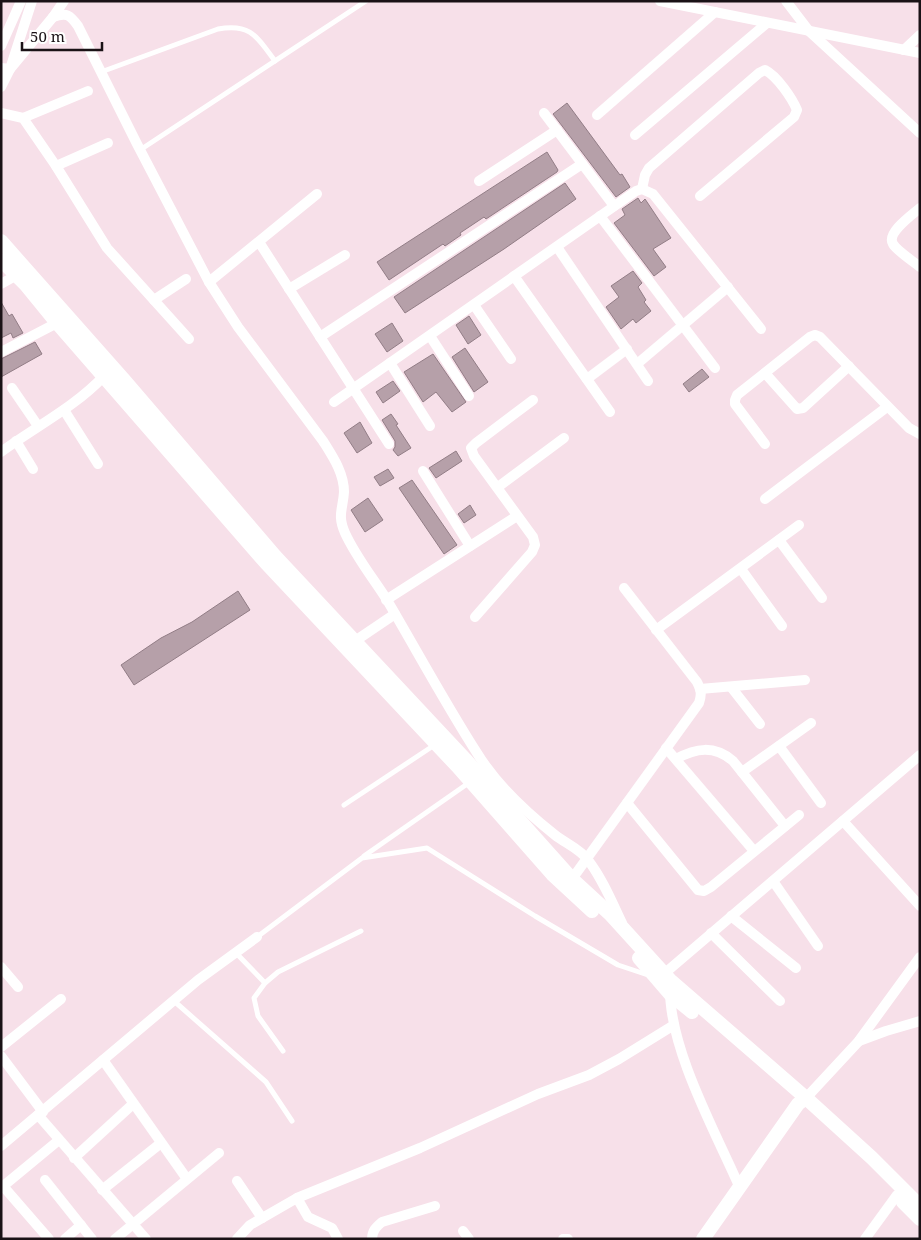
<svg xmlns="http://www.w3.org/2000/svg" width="921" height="1240" font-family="'Noto Serif',serif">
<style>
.building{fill:#b6a0a9;stroke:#927d86}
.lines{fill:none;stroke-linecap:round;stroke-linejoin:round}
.lane{stroke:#fff;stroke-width:5}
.street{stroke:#fff;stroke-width:10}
.secondary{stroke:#fff;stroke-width:14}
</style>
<rect width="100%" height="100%" fill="#f7e0e9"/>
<g class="building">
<path d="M567,103L620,175L622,174L630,187L616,197L553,114Z"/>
<path d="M547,152L558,170L557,172L486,219L484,217L460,233L461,235L445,246L443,244L389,280L377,262Z"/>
<path d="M565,183L576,199L504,249L405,313L394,297Z"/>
<path d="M638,198L641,203L645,199L671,238L653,249L666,267L654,276L614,223L625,215L622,209Z"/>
<path d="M633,271L642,283L638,287L646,300L644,302L651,311L636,323L633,319L621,329L606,307L619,297L611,286Z"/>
<path d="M1,302L9,316L12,314L23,333L13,338L11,333L1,338Z"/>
<path d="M469,316L481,335L468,344L456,325Z"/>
<path d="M392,323L403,341L387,352L375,334Z"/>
<path d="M35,342L42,354L1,377V359Z"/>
<path d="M465,348L488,382L474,392L452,357Z"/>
<path d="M433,354L466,402L452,412L436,392L423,402L404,372Z"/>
<path d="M702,369L709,377L689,392L683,384Z"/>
<path d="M393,381L400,391L383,403L376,392Z"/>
<path d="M391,414L398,424L396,425L411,448L398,456L393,450L395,447V441L382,420Z"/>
<path d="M360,422L372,443L357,453L344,433Z"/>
<path d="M456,451L462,461L436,478L429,468Z"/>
<path d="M388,469L394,478L380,486L374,477Z"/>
<path d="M412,480L457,545L444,554L399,488Z"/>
<path d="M368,498L383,520L365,532L351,510Z"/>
<path d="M470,505L476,515L464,523L458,514Z"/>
<path d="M238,591L250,610L134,685L121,665L161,638L192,622Z"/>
</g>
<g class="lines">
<g class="lane">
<path d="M101,72L218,29C251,23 257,37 275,61"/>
<path d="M140,150L366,1"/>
<path d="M344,805L436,744"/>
<path d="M364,856L470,782"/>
<path d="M257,937L362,858L427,848L535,916L618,965L648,975"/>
<path d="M236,953L265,983"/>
<path d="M174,1001L266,1082L292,1121"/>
<path d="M283,1051L258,1016L254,998L265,983L278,972L361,931"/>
</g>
<g class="street">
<path d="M660,1L920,53"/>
<path d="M786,1L809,31L920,133"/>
<path d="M53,17C67,12 70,15 78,26L137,144L209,282L238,327L323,441C333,457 344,473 344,492C343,509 337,515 345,533C356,557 373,578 387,600C417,651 445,703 477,753C496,784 526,812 555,835C565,843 580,849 588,860C602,878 612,902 622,923"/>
<path d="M1,46L21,1"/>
<path d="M904,50L920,35"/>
<path d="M1,68L10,69L53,17L64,1"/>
<path d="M1,87L10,69L32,1"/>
<path d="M1,113L23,118L56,166L107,248L189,339"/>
<path d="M544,113L614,206"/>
<path d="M597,115L715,12"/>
<path d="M23,118L88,91"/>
<path d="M635,135L767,23"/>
<path d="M56,166L108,143"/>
<path d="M479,181L557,130"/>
<path d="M642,189L645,175L649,168L759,73L765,70C777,76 792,98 797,110L794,117L700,196"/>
<path d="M920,208C912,215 886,233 893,244C897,251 913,261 920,267"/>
<path d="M600,216L715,368"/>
<path d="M259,242L389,444"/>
<path d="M557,247L648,381"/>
<path d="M514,276L610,412"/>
<path d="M209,282L317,194"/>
<path d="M1,284L17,275"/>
<path d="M289,289L345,255"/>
<path d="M154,300L186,279"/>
<path d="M474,305L511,359"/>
<path d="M430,336L469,396"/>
<path d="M320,337L582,164"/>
<path d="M1,352L57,323"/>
<path d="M390,363L430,426"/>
<path d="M637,364L728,287"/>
<path d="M765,373L797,409L803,408L849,366"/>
<path d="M587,379L627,349"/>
<path d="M12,388L38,426"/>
<path d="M334,402L636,191L642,189L653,194L761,329"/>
<path d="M64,410L98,464"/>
<path d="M16,441L33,469"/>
<path d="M765,444L735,404V400L737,395L810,337L815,335L820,337L909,428L920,434"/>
<path d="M1,452C35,427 75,407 104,376"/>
<path d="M423,471L470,546"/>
<path d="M498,487L564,438"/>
<path d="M765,499L887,407"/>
<path d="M779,540L822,598"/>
<path d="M741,569L782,626"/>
<path d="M386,600L517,516"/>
<path d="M475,617L532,552L535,545L533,537L474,456L471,448L476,443L533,400"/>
<path d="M656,630L799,525"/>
<path d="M355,641L395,614"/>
<path d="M731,687L760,724"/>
<path d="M700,689L805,680"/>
<path d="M779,746L821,803"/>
<path d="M666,748L754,851"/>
<path d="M676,759C696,748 714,745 733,761L785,826"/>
<path d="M742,772L811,723"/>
<path d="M627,803L698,890L704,891L711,887L799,815"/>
<path d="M843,821L920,906"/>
<path d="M572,879L699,703C702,694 701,690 697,682L624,588"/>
<path d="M773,881L818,946"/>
<path d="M731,916L796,968"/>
<path d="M711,933L780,1001"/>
<path d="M1,967L18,987"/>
<path d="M665,973L920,755"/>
<path d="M670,990C670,1050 715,1131 739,1186"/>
<path d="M859,1041L886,1031L920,1021"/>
<path d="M1,1047L61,999"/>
<path d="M1,1056L43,1112"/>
<path d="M103,1060L187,1179"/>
<path d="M806,1098L858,1042L920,957"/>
<path d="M38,1115L146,1239"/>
<path d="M1,1146L198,980L257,937"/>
<path d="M74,1158L133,1104"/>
<path d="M45,1180L92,1239"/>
<path d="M237,1181L262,1218"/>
<path d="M3,1186L49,1239"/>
<path d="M1,1188L59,1140"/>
<path d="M102,1190L161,1143"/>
<path d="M297,1198L308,1217L332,1228L338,1239"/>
<path d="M463,1231L469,1239"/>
<path d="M65,1239L81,1225"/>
<path d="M115,1239L219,1153"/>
<path d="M237,1239L250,1225L297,1198L420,1148L538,1094L589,1075L619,1059L674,1025"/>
<path d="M372,1239C372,1231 376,1227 382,1222L435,1206"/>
<path d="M563,1239H568"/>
<path d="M865,1239L897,1195"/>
</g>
<g class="secondary">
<path d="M1,241L124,380L275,556L465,759L572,879L610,914L670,980L806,1098L872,1158L920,1206"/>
<path d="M1,260L26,285L57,323L266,563L457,766L552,874L592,911"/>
<path d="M639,958L670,994L692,1012"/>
<path d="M903,1202L920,1219"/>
<path d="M703,1239L798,1104L806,1098"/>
</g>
</g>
<rect width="921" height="1240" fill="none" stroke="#1a1216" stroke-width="5"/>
<path d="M22 42v8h80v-8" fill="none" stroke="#1a1216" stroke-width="2.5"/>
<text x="30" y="42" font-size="15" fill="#1a1216" stroke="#ffffff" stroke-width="4" paint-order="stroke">50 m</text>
</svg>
